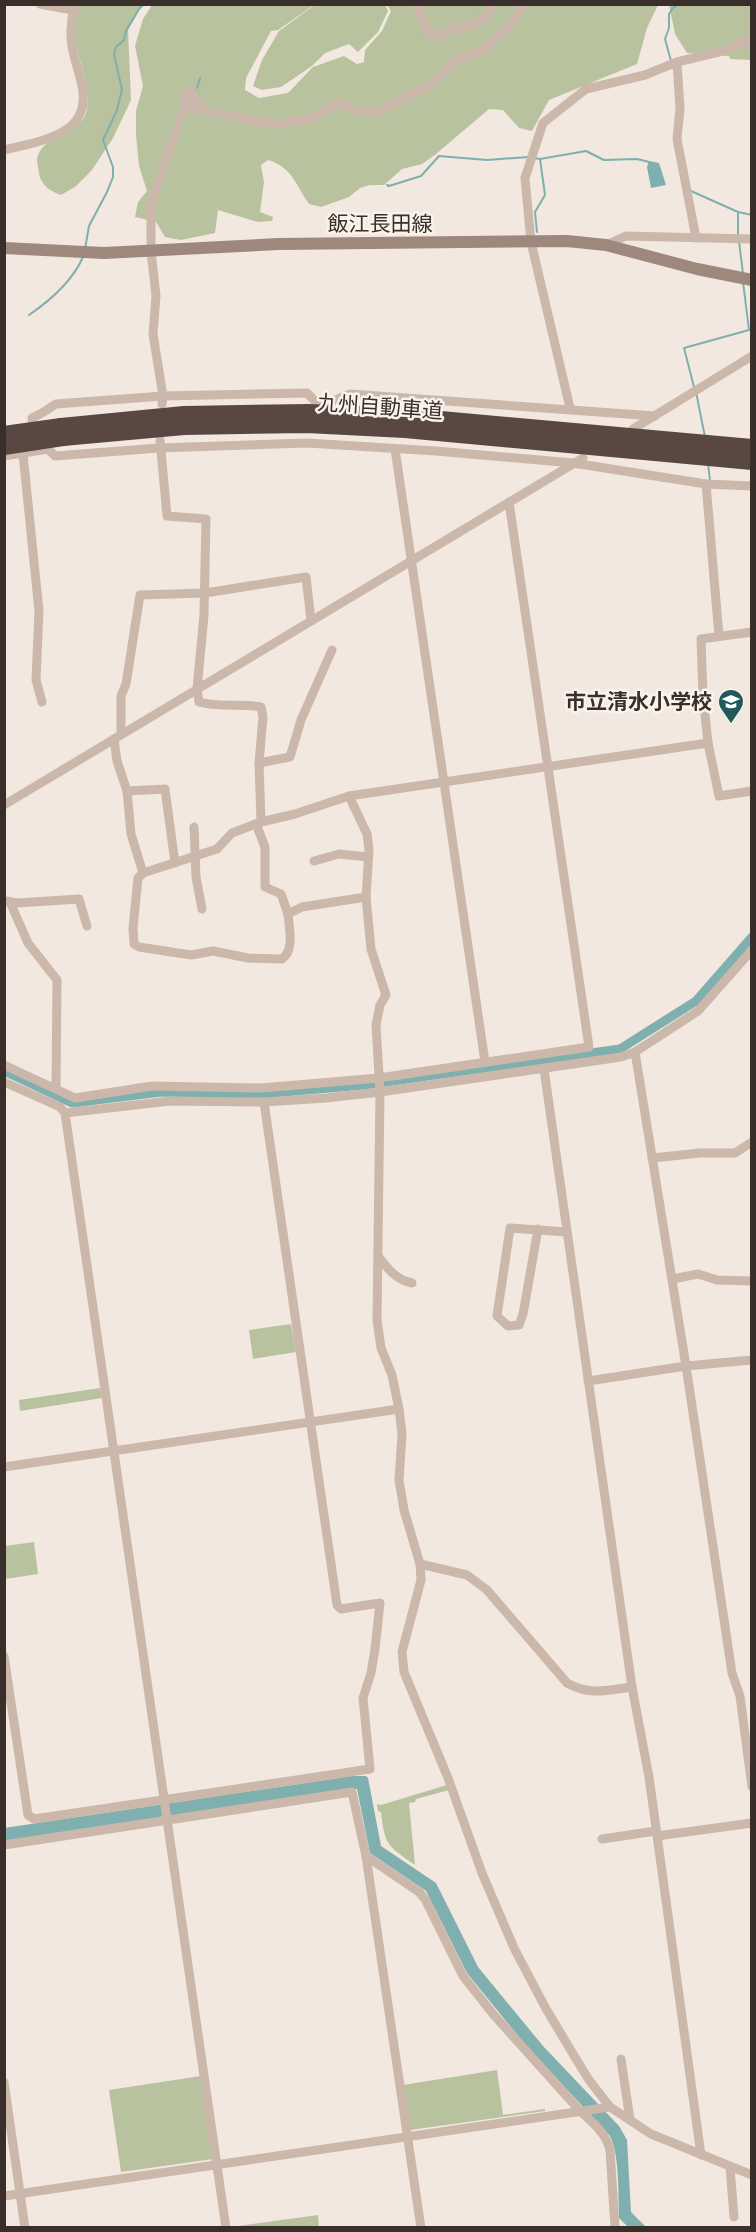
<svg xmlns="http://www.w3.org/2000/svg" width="756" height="2232" font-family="Inter,'Noto Sans JP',sans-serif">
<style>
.green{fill:#b8c29f}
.water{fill:#7fafae}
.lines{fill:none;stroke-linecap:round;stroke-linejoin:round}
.stream{stroke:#7fafae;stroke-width:2}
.canal{stroke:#7fafae;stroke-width:9}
.minor{stroke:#cbb8ab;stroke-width:9}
.secondary{stroke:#9e877d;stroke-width:12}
.motorway{stroke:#594742;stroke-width:16}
.motorway-bridge{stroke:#594742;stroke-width:16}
.labels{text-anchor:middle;stroke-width:5;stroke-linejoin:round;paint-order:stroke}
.street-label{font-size:21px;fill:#392e2a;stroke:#faf3ec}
.poi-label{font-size:21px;font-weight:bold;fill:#392e2a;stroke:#faf3ec;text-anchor:end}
</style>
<rect width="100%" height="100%" fill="#f2e8e0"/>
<g class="green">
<path d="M316,4L385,5L388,11L378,32L358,52L349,44L325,53L312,66L281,87L262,90L253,86L262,60L279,31Z"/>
<path d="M79,5H142L128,30L131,100L113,138L92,170L75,187L61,195C50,191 42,186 39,174C39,170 37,164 37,160C40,134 83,135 87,109C93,77 62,32 79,5Z"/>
<path d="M152,5H314L278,30L271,31L246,78L245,90L259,98L288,93L313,67L344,56L357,64L364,62L365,50L382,31L391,11L387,5H658L647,28L637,64L549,100L532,131L519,128L503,110L489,109L436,154L422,164L402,169L384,185H370L360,188L349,197L321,207L309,204C295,184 293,168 268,160L261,165L264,182L260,212L273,217L272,221L258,222L218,210L215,233L181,240L165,237L156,222L135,217L138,202L147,191L139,166L136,135V111L143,86L135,46L143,19Z"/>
<path d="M669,5H751V60L730,59L729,56L687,53L675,34Z"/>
<path d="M291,1324L296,1352L253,1359L249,1330Z"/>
<path d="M100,1388L102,1398L20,1411L19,1400Z"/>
<path d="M34,1542L38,1574L5,1579V1546Z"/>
<path d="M447,1785L449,1790L416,1799L415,1802L409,1803L415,1865C387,1845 385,1846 381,1812L378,1811L377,1804L381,1805Z"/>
<path d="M497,2070L503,2115L545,2109V2111L410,2130L403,2085Z"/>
<path d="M201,2076L213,2159L121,2172L109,2090Z"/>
<path d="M318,2215L319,2227H231Z"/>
</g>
<g class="water">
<path d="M649,161L659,163L666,185L651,188L647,167Z"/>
<path d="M352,1776H366L368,1778L381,1846L436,1883L478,1967L543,2046L619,2126L627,2140L631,2212L646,2227H628L619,2218C618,2194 620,2157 610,2136L523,2042L467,1973L426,1891L370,1853L357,1789L5,1841L4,1828Z"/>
</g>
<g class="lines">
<g class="stream">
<path d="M671,61L665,39L669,28V14L673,8L679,4"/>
<path d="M197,88L200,78"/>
<path d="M534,158L540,159L545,195L535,212L537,232"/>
<path d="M540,159L586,151L604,160L637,159L649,162"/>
<path d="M752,170V180"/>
<path d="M387,185L389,186L421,176L439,156L487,160L529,157"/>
<path d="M691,191L738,212V235"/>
<path d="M738,212L752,215"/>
<path d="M739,241L743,274"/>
<path d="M85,249L89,226L107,192L113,177V167L103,140L117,110L122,90L114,54L116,47L124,40L126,31L139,9L144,4"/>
<path d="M29,315C51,300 72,282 83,257"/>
<path d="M694,387L684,348L749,330L743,282"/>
<path d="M696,392L705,437"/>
<path d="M708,463L710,481"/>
</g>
<path class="canal" d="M4,1071L72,1103L161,1092L261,1094L364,1085L620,1049L696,1001L752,937"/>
<g class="minor">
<path d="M40,4L72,10"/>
<path d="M421,4L418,9L430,36L473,25L489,16L492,4"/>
<path d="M677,62L680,109L677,139L696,238"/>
<path d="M184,107L185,95L191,92L204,111"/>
<path d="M4,150C43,140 95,135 81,81C77,65 70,48 71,31C72,22 71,13 76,4"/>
<path d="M606,245L626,236L752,239"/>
<path d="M162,404L163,396L153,334L156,296L151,251V204L184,107L274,124L310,119L341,103L359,111L377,112L432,84L452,63L484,49L512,24L524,4"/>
<path d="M570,408L531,242L525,178L543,123L586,89L645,75L677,62L723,51L752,38"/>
<path d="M633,429L752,356"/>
<path d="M34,432L32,418L42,413L56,404L163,396L307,393L316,402L333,401L350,394L655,416"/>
<path d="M160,440L167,516L206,519L204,615L197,689L199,702C219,708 240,703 261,707L263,717L259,763L261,822"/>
<path d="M395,449L485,1062"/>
<path d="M23,454L39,611L36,680L42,702"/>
<path d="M4,456L48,449L55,456L159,448L307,443L436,451L573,463L706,484L752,486"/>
<path d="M706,484L719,636"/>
<path d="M752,632L701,639L703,696L708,743L719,796L752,791"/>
<path d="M121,734V696L126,684L140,595L205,593L306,577L311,620"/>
<path d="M114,739L117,761L127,791L131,834L143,873"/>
<path d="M259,763L290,757L301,720L332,650"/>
<path d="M127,791L165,789L175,863"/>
<path d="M349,796L367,834L369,850L366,897L371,949L386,995L380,1005L376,1025L380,1092L377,1320L381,1348L392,1375L399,1409L402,1434L399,1480L404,1510L420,1564L421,1580L402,1652L404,1672L448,1778L482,1873L514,1948L545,2007L573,2054L589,2080L610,2107L651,2134L752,2175"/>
<path d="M4,805L583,458"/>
<path d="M256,824L265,847V887L281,894L288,914"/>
<path d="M194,827L196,877L202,909"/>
<path d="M314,861L339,854L368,857"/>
<path d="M366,897L302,907L288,914C289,928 295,950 282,959L248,958L213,951L191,955L139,947L134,944L133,928L138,878L143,873L217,849L232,833L261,822L295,814L349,796L708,743"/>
<path d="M7,901L17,903L79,899L87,926"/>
<path d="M10,902L28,943L57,980L56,1088"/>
<path d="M635,1052L686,1366L732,1673L740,1696L752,1787"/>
<path d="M4,1065L75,1098L152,1086L261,1088L379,1078L589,1047L509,502"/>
<path d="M544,1069L632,1687L649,1777L701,2155"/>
<path d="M4,1082L60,1107L65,1113L226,2228"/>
<path d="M65,1113L170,1101L264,1102L326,1098L380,1092L621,1057L635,1052L698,1011L752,950"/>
<path d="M652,1158L700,1153H735L752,1142"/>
<path d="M538,1229L523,1314L519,1325L508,1326L497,1316L510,1228L567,1232"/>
<path d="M378,1256C388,1269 396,1280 412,1283"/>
<path d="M672,1279L698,1274L717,1280L752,1281"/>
<path d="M588,1381L686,1366L752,1360"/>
<path d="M4,1467L399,1409"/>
<path d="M420,1564L467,1575L487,1590L567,1683C590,1696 607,1690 632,1687"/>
<path d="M4,1656L28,1815L34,1819L370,1769L363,1698L371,1673L375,1649L380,1603L341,1609L337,1605L264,1102"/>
<path d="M657,1836L752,1823"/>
<path d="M602,1839L656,1831"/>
<path d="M4,1845L352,1792L366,1856L421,2228"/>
<path d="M366,1856L419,1892L425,1899L463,1976L493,2014L581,2112C594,2123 606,2134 610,2150L615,2228"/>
<path d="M621,2059L630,2120"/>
<path d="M4,2082L25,2228"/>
<path d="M730,2167L734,2217"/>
<path d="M4,2196L610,2107"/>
</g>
<path class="secondary" d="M4,248L104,253L278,244L567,241L606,245L697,269L752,280"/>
<g class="motorway">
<path d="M61,426L184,414L308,412L408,416L752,447"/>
<path d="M63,438L184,427L307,425L405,430L752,462"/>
</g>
<g class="motorway-bridge">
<path d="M4,434L61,426"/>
<path d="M4,447L63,438"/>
</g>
</g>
<defs>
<symbol id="school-pin" viewBox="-11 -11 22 30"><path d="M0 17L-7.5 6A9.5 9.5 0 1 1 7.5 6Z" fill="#205a5a" stroke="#faf3ec"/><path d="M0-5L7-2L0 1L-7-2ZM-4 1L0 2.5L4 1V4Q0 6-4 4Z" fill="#fff"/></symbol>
</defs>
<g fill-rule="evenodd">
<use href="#school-pin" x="716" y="687" width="30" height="40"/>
</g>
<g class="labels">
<g class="street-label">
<text x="380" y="231">飯江長田線</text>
<text transform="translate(380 407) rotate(4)" y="7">九州自動車道</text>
</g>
<g class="poi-label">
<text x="712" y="709">市立清水小学校</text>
</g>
</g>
<rect width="756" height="2232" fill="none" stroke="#392e2a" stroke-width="12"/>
</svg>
